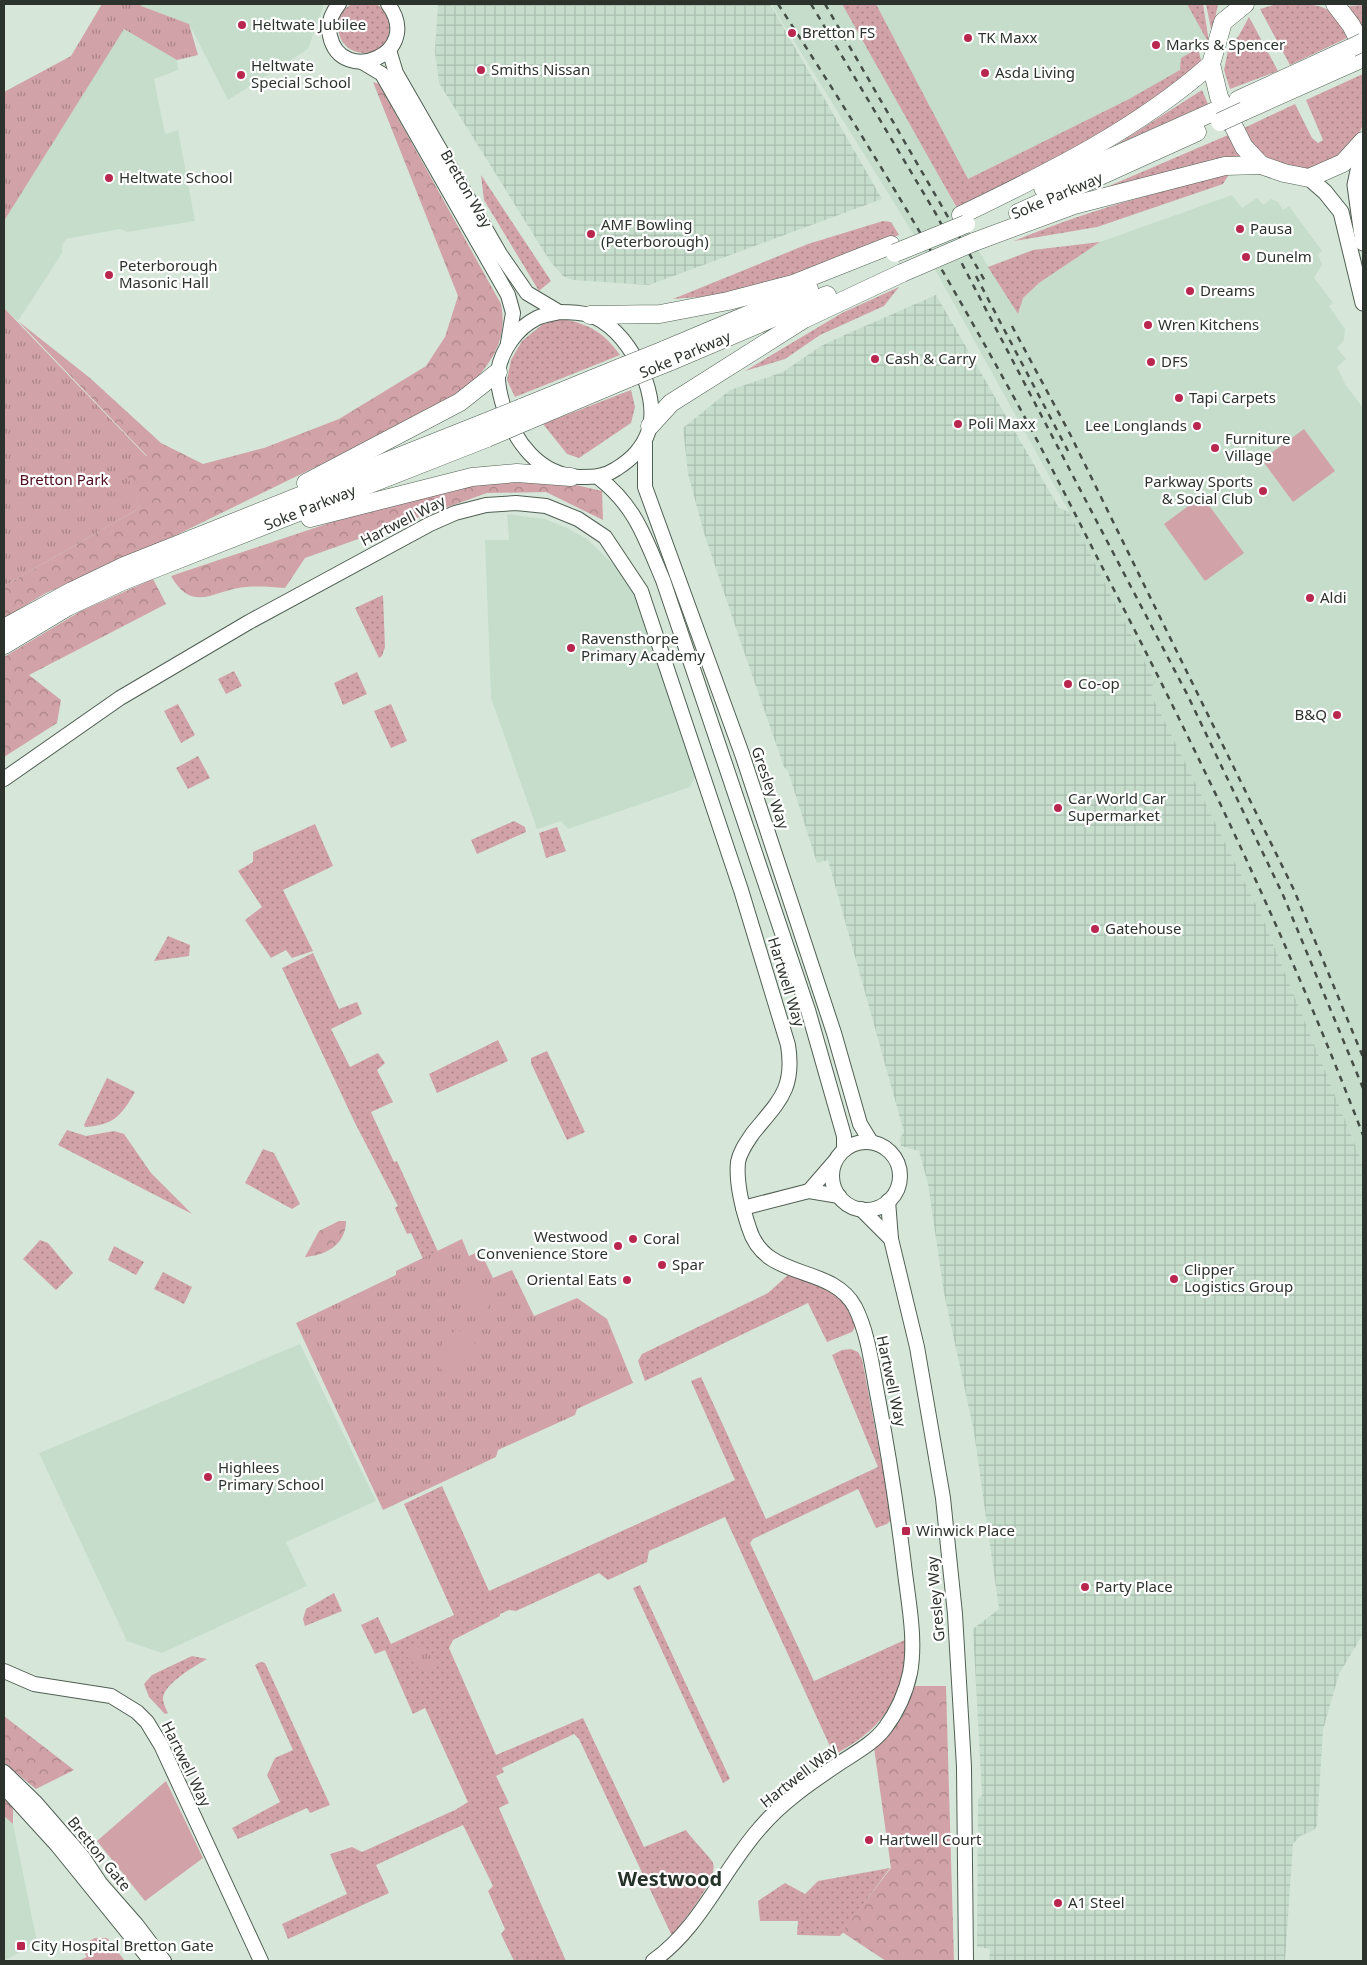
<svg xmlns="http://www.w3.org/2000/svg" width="1367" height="1965" font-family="'Noto Sans',sans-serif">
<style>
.built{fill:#c6ddcb}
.industrial{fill:url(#industrial-grid)}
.grass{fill:url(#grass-dots)}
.forest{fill:url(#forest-crowns)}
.park{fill:url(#park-tufts)}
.garden{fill:#d1a2a7}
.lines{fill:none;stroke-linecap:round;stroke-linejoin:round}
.secondary-casing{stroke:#505f53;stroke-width:16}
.primary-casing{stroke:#505f53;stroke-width:17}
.highway-casing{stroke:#505f53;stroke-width:19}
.secondary{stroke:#fff;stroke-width:14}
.primary{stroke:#fff;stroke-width:15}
.highway{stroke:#fff;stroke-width:18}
.rail{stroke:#454e47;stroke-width:2.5;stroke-dasharray:6 6;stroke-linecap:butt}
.highway-bridge-casing{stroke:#505f53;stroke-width:19;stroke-linecap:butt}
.highway-bridge{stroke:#fff;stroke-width:18}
.poi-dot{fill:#b7274e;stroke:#fff;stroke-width:2}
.labels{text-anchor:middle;stroke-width:4.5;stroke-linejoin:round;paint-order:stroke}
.poi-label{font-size:15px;fill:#2c332d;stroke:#fff;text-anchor:start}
.street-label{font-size:15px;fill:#2c332d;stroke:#fff}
.park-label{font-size:15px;fill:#4f0c1e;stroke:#fff}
.district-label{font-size:20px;font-weight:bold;fill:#253228;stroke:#fff}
</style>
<defs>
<pattern id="industrial-grid" width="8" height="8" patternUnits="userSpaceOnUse" patternTransform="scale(1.25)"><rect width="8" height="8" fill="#c6ddcb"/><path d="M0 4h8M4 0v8" fill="none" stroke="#aabeaf"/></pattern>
<pattern id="grass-dots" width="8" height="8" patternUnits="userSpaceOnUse" patternTransform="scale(1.25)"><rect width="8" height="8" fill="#d1a2a7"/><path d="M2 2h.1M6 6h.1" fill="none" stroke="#aa8588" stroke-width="1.8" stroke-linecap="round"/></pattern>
<pattern id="forest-crowns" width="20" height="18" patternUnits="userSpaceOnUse" patternTransform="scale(1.25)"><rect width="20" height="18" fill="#d1a2a7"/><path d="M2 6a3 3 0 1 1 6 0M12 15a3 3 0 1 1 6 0" fill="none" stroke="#aa8588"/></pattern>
<pattern id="park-tufts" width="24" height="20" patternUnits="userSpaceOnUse" patternTransform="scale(1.25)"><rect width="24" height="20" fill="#d1a2a7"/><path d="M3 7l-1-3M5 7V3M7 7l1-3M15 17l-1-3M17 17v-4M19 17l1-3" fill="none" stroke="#aa8588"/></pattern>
</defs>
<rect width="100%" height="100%" fill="#d6e7da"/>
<g class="built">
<path d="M142,4H320L323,7L308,49L228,100L189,24L141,6Z"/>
<path d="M771,4H842L924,145L975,245L1018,314L1023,298L1039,283L1100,242L1232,195L1242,208L1257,198L1263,205L1271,199L1278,202L1283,210L1289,206L1322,251L1318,255L1322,265L1314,278L1333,303L1329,306L1345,329L1344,340L1337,348L1346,359L1337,367L1345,384L1363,408V1164L1263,919L1149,690L1155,682L1069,512L932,264Z"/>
<path d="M876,4H1187L1208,42L1181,58V70L1129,99L968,179Z"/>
<path d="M124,28L177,60L178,70L154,79L165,134L178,130L195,221L127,232L120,229L66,239L62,245V253L18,321L4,308V221Z"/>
<path d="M507,514L545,519L565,527L587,539L617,568L636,598L695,777L690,787L568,829L561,821L537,829L491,698L485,540H509Z"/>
<path d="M300,1344L376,1501L286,1542L307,1586L162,1653L127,1641L39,1453Z"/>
<path d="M4,1816L13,1824L37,1942L4,1961Z"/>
</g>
<g class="industrial">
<path d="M438,4H770L882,199L649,285L573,280L563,276L550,261L439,83L435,52Z"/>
<path d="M936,295L1059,508L1069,512L1155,682L1149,690L1263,919L1363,1164V1634L1339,1674L1323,1730L1317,1826L1314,1830L1300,1836L1293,1844L1285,1961H989L990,1949L977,1947L978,1799L982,1795L973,1629L999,1609L974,1432L944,1293L928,1184L919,1151L901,1146L900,1138L904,1132L828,860L817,863L788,771L784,767L741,643L704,533L688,474L683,428L730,390L783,372L821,346L840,337Z"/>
</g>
<g class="grass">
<circle cx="364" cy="27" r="26"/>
<path d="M842,4H876L968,179L1129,99L1180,70L1181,58L1198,48L1201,60L1192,72L1161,97L1058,162L957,208Z"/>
<path d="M1187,4H1203L1209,42H1208Z"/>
<path d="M1206,4H1218L1212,34Z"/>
<path d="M1277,4C1297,4 1325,0 1340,20C1343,24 1345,32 1347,38L1290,65L1260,9Z"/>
<path d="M1363,5V33L1349,6Z"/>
<path d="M1249,17L1278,71L1230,89L1224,70L1230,41L1238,37Z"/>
<path d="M1363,74C1363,87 1367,116 1362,127C1339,183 1268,182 1244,128L1295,104L1312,138L1318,143L1323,140L1306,100Z"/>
<path d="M1202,90L1208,104L1116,145Z"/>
<path d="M1228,135L1242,158L1093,193Z"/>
<path d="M1229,174L1223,184L1097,227L1014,241C1086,211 1154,193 1229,174Z"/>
<path d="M481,175L551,281L539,291L484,200Z"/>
<path d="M883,221L891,222L899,235L796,276L711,296L673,299L808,244Z"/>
<path d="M1100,242L1039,283L1023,298L1018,314L988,267L1033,250Z"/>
<path d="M899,287L884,306L820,335L785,359L745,371L842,313Z"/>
<path d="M562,319C590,324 604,333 620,355L515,397L507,380L511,360L522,341L543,324Z"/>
<path d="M631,390L635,407L631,423L579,458L567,454L543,424Z"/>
<path d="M383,595L385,647L382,656L379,658L355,608Z"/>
<path d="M234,671L242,686L226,694L218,679Z"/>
<path d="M357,672L367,694L343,705L334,683Z"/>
<path d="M178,704L195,735L181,743L164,711Z"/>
<path d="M391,704L407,741L391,748L374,711Z"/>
<path d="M198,756L210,778L188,789L176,768Z"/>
<path d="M514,821L525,827L526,832L477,854L471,840Z"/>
<path d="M315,824L333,866L283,890L313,951L292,958L286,950L271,958L245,920L262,907L238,871L253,862V852Z"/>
<path d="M557,827L566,851L546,858L539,833Z"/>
<path d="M168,936L190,945L189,956L154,961Z"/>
<path d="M313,953L339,1009L357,1002L362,1014L331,1029L350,1067L378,1053L385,1063L377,1070L393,1102L371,1112L394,1162L397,1161L439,1254L424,1261L411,1233L407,1234L395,1208L398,1206L355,1123L282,968Z"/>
<path d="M498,1040L508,1061L437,1093L429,1074Z"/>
<path d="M547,1051L585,1132L567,1140L531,1063V1058Z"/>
<path d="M107,1078L135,1092C121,1116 114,1125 85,1127L84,1125Z"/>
<path d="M67,1130L86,1136L114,1131L124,1134L151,1173L192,1214L58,1145Z"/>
<path d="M263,1149L274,1153L300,1204L292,1209L245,1183Z"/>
<path d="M40,1240L48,1243L73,1273L56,1290L23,1259Z"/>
<path d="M114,1246L144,1262L136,1275L108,1260Z"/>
<path d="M163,1272L192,1287L184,1304L154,1289Z"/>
<path d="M788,1275H793C822,1287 847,1292 855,1327L852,1332L827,1342L808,1303L645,1381L638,1361L642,1354L768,1293Z"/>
<path d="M851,1349L858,1352L862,1359L882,1465L885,1464L893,1518L887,1524L876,1528L858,1489L753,1539L750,1543L814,1681L907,1639C902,1699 887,1726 834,1755L725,1517L649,1551L647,1562L608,1580L599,1573L516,1611L509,1610L500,1614V1616L453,1640L449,1648L496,1755L583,1718L644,1847L686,1830C691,1838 712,1859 713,1863C719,1878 681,1924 672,1936L579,1739L574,1734L502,1768L504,1772L496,1776L509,1803L499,1808L566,1961H514L501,1934L505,1929L488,1891L493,1886L463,1825L376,1865L389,1893L288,1939L282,1924L347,1894L330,1854L352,1847L362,1852L455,1810L468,1802L425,1708L413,1714L385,1650L375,1654L361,1625L378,1617L391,1644L454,1615L404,1504L442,1486L489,1591L735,1480L691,1381L701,1377L766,1519L878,1467L832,1355L842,1350Z"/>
<path d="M640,1585L730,1779L723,1783L633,1588Z"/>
<path d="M334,1593L342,1611L305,1626L303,1619L306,1609Z"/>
<path d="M192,1656L207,1659C196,1665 164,1684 163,1698C163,1703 166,1709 168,1713L165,1714L149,1697L144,1684L152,1675Z"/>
<path d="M260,1662L265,1663L330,1805L310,1813L307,1808L238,1839L232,1828L280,1802L267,1775L275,1758L293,1750L255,1665Z"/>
<path d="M890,1868L840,1936L797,1935L798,1921H760L758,1901L785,1883L805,1894L818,1881Z"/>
</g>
<g class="forest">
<path d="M373,82L379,84L501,304C509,346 486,368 461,396L160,543L46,593L4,618V586L140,508L124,469L147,456L18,321L90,378L161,443L203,464L264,448L339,419L426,366L445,337L458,296Z"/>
<path d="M549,479L602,491L603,520L546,492L487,493L305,558L285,588C272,587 259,586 246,587C215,589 193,615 171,576L374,508L462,483Z"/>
<path d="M153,579L166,604L29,675L61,700L57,723L4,757V657L81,611Z"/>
<path d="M339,1221H346C346,1244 327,1255 305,1257L319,1231Z"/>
<path d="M915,1686H946L954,1961H886L842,1932L891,1868L874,1748L902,1717Z"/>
<path d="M4,1716L74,1770L36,1789L4,1763Z"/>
<path d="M4,1798L13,1806V1824L4,1816Z"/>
</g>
<g class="park">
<path d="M102,4H142L141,6L189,24L198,55L177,60L124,29L4,221V92L71,56Z"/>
<path d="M4,308L147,457L125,469L140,508L4,586Z"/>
<path d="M462,1239L469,1256L480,1251L493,1278L512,1270L534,1316L577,1298L607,1319L633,1383L577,1409L575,1415L498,1450L496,1457L383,1510L296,1323L396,1275V1271Z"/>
<path d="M417,1647C427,1650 434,1658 437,1668C422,1681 417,1663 406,1656L408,1650Z"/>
<path d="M95,1938H107L125,1961H79L87,1957L80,1946Z"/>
</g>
<g class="garden">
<path d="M1304,429L1335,471L1293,502L1262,460Z"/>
<path d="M1202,496L1244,553L1205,581L1164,524Z"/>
<path d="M466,1277L492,1303L478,1317L453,1291Z"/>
<path d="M457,1328L478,1346L450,1377L430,1359Z"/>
<path d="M166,1781L203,1858L145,1901L97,1841Z"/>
<path d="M106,1948L113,1961H79Z"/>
</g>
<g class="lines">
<defs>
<g id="secondary">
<path d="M339,4C331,14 327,24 330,36C341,87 425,54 388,4"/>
<path d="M389,50L396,73L500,254L527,293L559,312"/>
<path d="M362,62L382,74L508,295L513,313L508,343"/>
<path d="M559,312C569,312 579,312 589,315C627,326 661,393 649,430C643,448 632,459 616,469C604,477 594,477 580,477C539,476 514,441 503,405C500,395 497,382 498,371C502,349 517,328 537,318C543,315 552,314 559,312Z"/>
<path d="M645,443V487L742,754L834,1033L860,1124L871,1142"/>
<path d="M599,478C636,507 645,538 663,580L808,1010L844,1136V1149"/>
<path d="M4,779L120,698L249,622L430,524L455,513L486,505L516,503L546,506L578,519L605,537L641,591L741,890L788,1045C795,1089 779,1101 753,1133C747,1142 740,1151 738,1162C736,1183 742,1207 749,1228C765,1282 831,1263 855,1307C869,1335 872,1368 878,1398C889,1456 898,1515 905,1573C909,1605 916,1641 910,1673C906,1692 897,1712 885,1728C873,1744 853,1754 837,1765C810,1783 781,1803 760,1828C722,1871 701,1927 653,1961"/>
<circle cx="866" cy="1176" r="34"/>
<path d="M809,1191L835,1161"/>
<path d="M888,1201L891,1239L917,1347L943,1498L955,1614L964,1767L966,1961"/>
<path d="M743,1208L809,1191L839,1196"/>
<path d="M861,1209L891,1239"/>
<path d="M4,1671L34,1684L111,1696L137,1712L147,1722L161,1745L261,1961"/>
<path d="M4,1772L36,1803L82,1856L100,1883L136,1924L164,1961"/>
<path d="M4,1787L57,1845L151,1961"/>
</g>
<g id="primary">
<path d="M1363,147L1355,185L1363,243"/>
<path d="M1309,178L1325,192L1341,212L1363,303"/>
</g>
<g id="highway">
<path d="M1245,4L1223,22L1211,64L1219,97L1244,147L1261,165L1284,173L1309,178L1343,163L1363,141"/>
<path d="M1335,4L1351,25L1363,48"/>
<path d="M1238,100L1351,48"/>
<path d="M1244,111L1363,58"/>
<path d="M1043,188L1215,111"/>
<path d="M1018,213L1197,132"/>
<path d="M961,215C1048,173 1138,129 1211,64"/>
<path d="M974,242L1074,205L1225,166L1261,165"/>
<path d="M590,315L660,314L728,301L793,284L891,245"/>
<path d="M664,350L809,289"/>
<path d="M669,362L827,295"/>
<path d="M521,408L624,366"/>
<path d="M527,421L629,378"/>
<path d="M650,426L671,403L804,319L902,273"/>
<path d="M306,483L460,402L498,372"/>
<path d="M310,518L472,477L517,473L571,477"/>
<path d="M4,628L72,591L124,566L481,424"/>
<path d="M4,645L67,607L123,581L487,438"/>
</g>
</defs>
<use href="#secondary" class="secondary-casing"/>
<use href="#primary" class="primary-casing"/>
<use href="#highway" class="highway-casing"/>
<use href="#secondary" class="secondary"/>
<use href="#primary" class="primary"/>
<use href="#highway" class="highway"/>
<g class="rail">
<path d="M778,4C861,131 939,261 1012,394C1042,448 1070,504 1098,559C1196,747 1287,937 1363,1135"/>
<path d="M811,4L936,214L1187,694L1283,895L1363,1088"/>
<path d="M825,4L985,281"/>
<path d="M976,276L1068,451"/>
<path d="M1012,326L1070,434L1294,890L1363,1057"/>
</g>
<defs>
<g id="highway-bridge">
<path d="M1351,48L1363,42"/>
<path d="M1220,122L1244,111"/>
<path d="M895,253L966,224"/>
<path d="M902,273L974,242"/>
<path d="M624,366L664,350"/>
<path d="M629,378L669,362"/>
<path d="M481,424L521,408"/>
<path d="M487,438L527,421"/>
</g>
</defs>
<use href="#highway-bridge" class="highway-bridge-casing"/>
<use href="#highway-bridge" class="highway-bridge"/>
</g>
<g class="poi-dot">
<circle cx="242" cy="25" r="5"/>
<circle cx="792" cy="33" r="5"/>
<circle cx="968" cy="38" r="5"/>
<circle cx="1156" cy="45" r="5"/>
<circle cx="481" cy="70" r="5"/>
<circle cx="985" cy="73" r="5"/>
<circle cx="241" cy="75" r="5"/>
<circle cx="109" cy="178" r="5"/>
<circle cx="1240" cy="229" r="5"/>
<circle cx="591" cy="234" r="5"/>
<circle cx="1246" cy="257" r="5"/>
<circle cx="109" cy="275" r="5"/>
<circle cx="1190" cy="291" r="5"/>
<circle cx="1148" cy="325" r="5"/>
<circle cx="875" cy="359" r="5"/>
<circle cx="1151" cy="362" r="5"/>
<circle cx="1179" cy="398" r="5"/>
<circle cx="958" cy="424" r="5"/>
<circle cx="1197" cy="426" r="5"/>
<circle cx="1215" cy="448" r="5"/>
<circle cx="1263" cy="491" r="5"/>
<circle cx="1310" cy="598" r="5"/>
<circle cx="571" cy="648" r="5"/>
<circle cx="1068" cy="684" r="5"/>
<circle cx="1337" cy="715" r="5"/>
<circle cx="1058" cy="808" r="5"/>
<circle cx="1095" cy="929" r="5"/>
<circle cx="633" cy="1239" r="5"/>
<circle cx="618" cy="1246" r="5"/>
<circle cx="662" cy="1265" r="5"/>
<circle cx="1174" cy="1279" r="5"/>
<circle cx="627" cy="1280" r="5"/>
<circle cx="208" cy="1477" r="5"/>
<rect x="901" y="1526" width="10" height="10" rx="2.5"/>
<circle cx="1085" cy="1587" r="5"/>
<circle cx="869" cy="1840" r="5"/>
<circle cx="1058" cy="1903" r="5"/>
<rect x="16" y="1941" width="10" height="10" rx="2.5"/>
</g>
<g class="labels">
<g class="poi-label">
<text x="252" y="30">Heltwate Jubilee</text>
<text x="802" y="38">Bretton FS</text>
<text x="978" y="43">TK Maxx</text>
<text x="1166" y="50">Marks &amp; Spencer</text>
<text x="251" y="71">Heltwate<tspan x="251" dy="17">Special School</tspan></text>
<text x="491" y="75">Smiths Nissan</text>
<text x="995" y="78">Asda Living</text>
<text x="119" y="183">Heltwate School</text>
<text x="601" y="230">AMF Bowling<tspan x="601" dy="17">(Peterborough)</tspan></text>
<text x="1250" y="234">Pausa</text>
<text x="1256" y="262">Dunelm</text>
<text x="119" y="271">Peterborough<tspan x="119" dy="17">Masonic Hall</tspan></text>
<text x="1200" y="296">Dreams</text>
<text x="1158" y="330">Wren Kitchens</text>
<text x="885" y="364">Cash &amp; Carry</text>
<text x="1161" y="367">DFS</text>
<text x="1189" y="403">Tapi Carpets</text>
<text x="968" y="429">Poli Maxx</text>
<text x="1187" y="431" text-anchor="end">Lee Longlands</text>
<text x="1225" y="444">Furniture<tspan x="1225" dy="17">Village</tspan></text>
<text x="1253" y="487" text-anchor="end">Parkway Sports<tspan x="1253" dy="17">&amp; Social Club</tspan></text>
<text x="1320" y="603">Aldi</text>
<text x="581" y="644">Ravensthorpe<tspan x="581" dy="17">Primary Academy</tspan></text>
<text x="1078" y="689">Co-op</text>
<text x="1327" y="720" text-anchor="end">B&amp;Q</text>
<text x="1068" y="804">Car World Car<tspan x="1068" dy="17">Supermarket</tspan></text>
<text x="1105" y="934">Gatehouse</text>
<text x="608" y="1242" text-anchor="end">Westwood<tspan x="608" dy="17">Convenience Store</tspan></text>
<text x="643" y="1244">Coral</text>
<text x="672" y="1270">Spar</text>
<text x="1184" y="1275">Clipper<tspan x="1184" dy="17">Logistics Group</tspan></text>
<text x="617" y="1285" text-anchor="end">Oriental Eats</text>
<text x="218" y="1473">Highlees<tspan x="218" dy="17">Primary School</tspan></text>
<text x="916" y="1536">Winwick Place</text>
<text x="1095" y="1592">Party Place</text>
<text x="879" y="1845">Hartwell Court</text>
<text x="1068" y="1908">A1 Steel</text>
<text x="31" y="1951">City Hospital Bretton Gate</text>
</g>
<g class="street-label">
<text transform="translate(466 189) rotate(60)" y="5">Bretton Way</text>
<text transform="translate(1057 196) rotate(-23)" y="5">Soke Parkway</text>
<text transform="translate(685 355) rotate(-23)" y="5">Soke Parkway</text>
<text transform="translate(310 508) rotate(-22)" y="5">Soke Parkway</text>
<text transform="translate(403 521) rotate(-27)" y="5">Hartwell Way</text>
<text transform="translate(770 788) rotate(71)" y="5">Gresley Way</text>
<text transform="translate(786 982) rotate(73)" y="5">Hartwell Way</text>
<text transform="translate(891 1381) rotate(78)" y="5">Hartwell Way</text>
<text transform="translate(936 1599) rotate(-95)" y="5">Gresley Way</text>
<text transform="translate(186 1764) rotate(64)" y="5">Hartwell Way</text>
<text transform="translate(799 1776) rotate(-38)" y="5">Hartwell Way</text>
<text transform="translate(99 1854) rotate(51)" y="5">Bretton Gate</text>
</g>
<g class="park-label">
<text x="64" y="485">Bretton Park</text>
</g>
<g class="district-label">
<text x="670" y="1886">Westwood</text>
</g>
</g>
<rect width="1367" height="1965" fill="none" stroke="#2c332d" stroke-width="10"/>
</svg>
